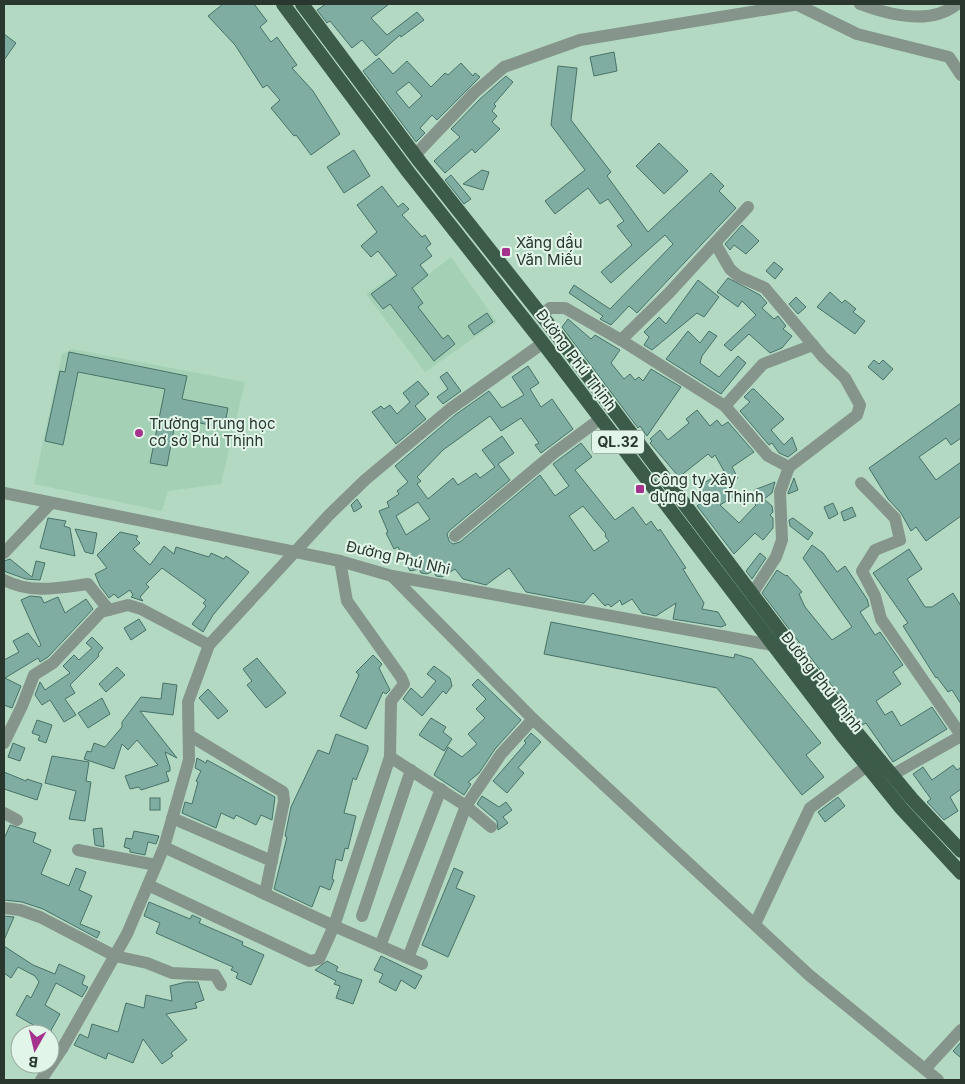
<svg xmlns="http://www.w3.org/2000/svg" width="965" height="1084" font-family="Inter,sans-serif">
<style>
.built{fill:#a4d1b5}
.building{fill:#80ada2;stroke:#477268;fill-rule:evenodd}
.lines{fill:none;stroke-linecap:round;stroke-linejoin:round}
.minor{stroke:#85958b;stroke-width:12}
.tertiary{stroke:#85958b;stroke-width:12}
.trunk{stroke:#3c5c49;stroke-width:14}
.poi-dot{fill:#a5328c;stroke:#e2f5e9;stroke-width:2}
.labels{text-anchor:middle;stroke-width:4;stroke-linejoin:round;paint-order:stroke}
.shield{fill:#e2f5e9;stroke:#607066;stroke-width:1}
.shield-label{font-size:14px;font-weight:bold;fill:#29372e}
.poi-label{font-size:15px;fill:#29372e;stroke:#e2f5e9;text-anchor:start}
.street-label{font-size:15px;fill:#29372e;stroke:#e2f5e9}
</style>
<rect width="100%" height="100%" fill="#b4d9c2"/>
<g class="built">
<path d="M451,257L497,322L425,372L366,294L416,260L428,275Z"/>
<path d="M72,349L245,382L221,484L168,491L162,511L34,484L62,354Z"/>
</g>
<g class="building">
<path d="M223,4H254L267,21L260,27L271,42L277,37L297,65L292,68L313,91L340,134L311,155L296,135L294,136L271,108L280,100L267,85L263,88L235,45L208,16Z"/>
<path d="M326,4H389L371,18L387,35L417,12L424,20L401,37L400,35L376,56L362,40L352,48L330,21L327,23L317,10Z"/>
<path d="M4,34L16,43L4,60Z"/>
<path d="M614,52L617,71L594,76L590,57Z"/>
<path d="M379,58L393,74L407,61L431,87L445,73L448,75L461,63L473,76L475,73L480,77L437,120L432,115L420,128L425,133L416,142L363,71ZM409,82L422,96L409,108L396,92Z"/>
<path d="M558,66L577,68L571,120L611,172L607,176L648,232L711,173L724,186L719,191L736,208L637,313L629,306L611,325L600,319L603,316L569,293L574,285L610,309L673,244L665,235L611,283L601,272L632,245L617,226L624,221L608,199L600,204L588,188L555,214L545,201L585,170L551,125Z"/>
<path d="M506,76L513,82L494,104L496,106L492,111L497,116L492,122L500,129L475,153L472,149L445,173L434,161L460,137L451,129L480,99Z"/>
<path d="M659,143L688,171L664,194L636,166Z"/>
<path d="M354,150L370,176L344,193L327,167Z"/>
<path d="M482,170L489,172L483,190L463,184Z"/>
<path d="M451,175L471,199L464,204L445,180Z"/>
<path d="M382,186L398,207L403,203L409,209L402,215L422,237L425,235L431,244L426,248L432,256L420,265L428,275L412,288L423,303L418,307L443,339L448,335L455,344L434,361L390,304L383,309L371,294L397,275L378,251L371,257L361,246L377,232L357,205Z"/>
<path d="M742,225L759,241L746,254L734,245L730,250L725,244Z"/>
<path d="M774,262L783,269L775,279L766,271Z"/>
<path d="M728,278L760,295L767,303L762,308L774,319L778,316L786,326L783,329L792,336L782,348L770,353L749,334L731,351L724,345L756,315L742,301L738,307L717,292Z"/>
<path d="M698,280L719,297L704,317L697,313L652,350L644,345L649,337L644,332L659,317L666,324Z"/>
<path d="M830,292L842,303L845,300L850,304L856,309L853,312L865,321L855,334L817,307Z"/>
<path d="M796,297L806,307L798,314L789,304Z"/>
<path d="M487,313L493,322L474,335L468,326Z"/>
<path d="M568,319L591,339L595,335L620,350L611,363L624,379L630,374L635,380L639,377L643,381L651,369L681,387L647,436L640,426L638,428L562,327Z"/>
<path d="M688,331L700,343L709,331L717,336L702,356L700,363L719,377L738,356L746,363L721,394L666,359Z"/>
<path d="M69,352L187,376L182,399L228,408L224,428L176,418L167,466L150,463L165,389L78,372L63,445L45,441L60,371L65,372Z"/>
<path d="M874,360L879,364L883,360L893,369L883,380L868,367Z"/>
<path d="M528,366L539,383L530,389L541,407L552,399L573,429L541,453L535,445L539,443L521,418L501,431L490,416L443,450L417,477L421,481L417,484L428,499L453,478L458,485L476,473L480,478L495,467L482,450L502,436L514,453L498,464L510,480L450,530L447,534L449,541L453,544L460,542L540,475L555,496L569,486L553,464L581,443L592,457L575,470L615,520L633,507L646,525L651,521L658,531L660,529L686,568L683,569L704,603L702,609L718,612L726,625L721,627L673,619L676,603L656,616L642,613L632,599L622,605L620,600L611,607L608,604L605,606L593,593L584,603L526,592L509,568L486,585L463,579L455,569L442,577L436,576L433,571L427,574L421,573L419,569L410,571L398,547L394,549L386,533L388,532L379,511L389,507L387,502L399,494L397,491L408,482L395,466L455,415L489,391L502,408L524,395L512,377ZM418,502L430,519L406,535L396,516ZM583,506L606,534L605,536L609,541L594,551L569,516Z"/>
<path d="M447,372L461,391L443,404L437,397L448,389L440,377Z"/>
<path d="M418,381L429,394L415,406L426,419L396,444L372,412L381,406L384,409L390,405L397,414L410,402L403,393Z"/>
<path d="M752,389H754L784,419L771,430L784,445L792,437L797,450L788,457L779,453L772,443L769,445L740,411L750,402L744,397Z"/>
<path d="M961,403V438L951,445L946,438L919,457L936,480L961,462V516L926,541L916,527L911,531L901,513L888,499L869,468Z"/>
<path d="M697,410L710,426L717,420L722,426L728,422L754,452L732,467L738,478L729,483L736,495L720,505L739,523L756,505L751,498L756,494L754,490L775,482L772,493L764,499L772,506L773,512L770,515L773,518V528L763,540L755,533L734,554L697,506L707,498L699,486L724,471L715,455L712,458L708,454L679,477L650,443L652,441L650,439L660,430L668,440L689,423L686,419Z"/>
<path d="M794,478L798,490L788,494V493Z"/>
<path d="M357,499L362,507L354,512L351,505Z"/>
<path d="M833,503L838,514L829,519L824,507Z"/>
<path d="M852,507L856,516L844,521L841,512Z"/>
<path d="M48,518L66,521L64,526L70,528L75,556L40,548Z"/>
<path d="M793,518L813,533L808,540L790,526L789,520Z"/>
<path d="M75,529L97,533L93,554L85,552Z"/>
<path d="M120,532L138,536L136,539L140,543L133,549L150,565L164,546L174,554L176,547L209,557L211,553L224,559L226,556L249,572L213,615L203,632L192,624L206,606L203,603L206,600L162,568L146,584L149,587L140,597L143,601L131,597L133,595L130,590L118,598L114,594L109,598L100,586L95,574L107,568L97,555Z"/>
<path d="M812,545L823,553L837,572L845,566L867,599L869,606L860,612L875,635L880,632L903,665L893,672L901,684L876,701L885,715L892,711L901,726L932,707L947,729L893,762L866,723L862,725L860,723L762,593L777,570L786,576L787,575L802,592L799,594L805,607L832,640L852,627L803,558Z"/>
<path d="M909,549L922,569L907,579L925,607H932L953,593L961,606V704L952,690L948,692L937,677L936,678L903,626L908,623L873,573Z"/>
<path d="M760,553L766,558L752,579L746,571Z"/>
<path d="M10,559L32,577L36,561L45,563L40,580L26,579L6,572L4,570V561Z"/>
<path d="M30,596L41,597L44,603L58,597L65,613L86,599L93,609L48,657L40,662L38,658L5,678L21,686L12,708L4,705V660L19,652L13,641L28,633L39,647L41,645L21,600Z"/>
<path d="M139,619L146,630L131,640L124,628Z"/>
<path d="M551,622L734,658L735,654L752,659L821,743L806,755L824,777L802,795L717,688L544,654Z"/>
<path d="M92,637L103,648L98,654L99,656L70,685L75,693L65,699L76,715L64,722L50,700L42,705L35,695L40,682L45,690L70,673L63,666L74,655L79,660L92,648L86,643Z"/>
<path d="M373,655L382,664L379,668L390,690L386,694L383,692L366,729L340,716L359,675L356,672Z"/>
<path d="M257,658L286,693L266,708L247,685L252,681L243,669Z"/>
<path d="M434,666L450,678L452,686L446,694L443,691L422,716L403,699L411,688L422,698L436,681L427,674Z"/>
<path d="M117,667L125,675L106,692L99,684Z"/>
<path d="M478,679L521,720L495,749L479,773L468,782L471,784L464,795L434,775L448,747L462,757L477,744L468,734L485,718L476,709L486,699L472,685Z"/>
<path d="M163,683L177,685L173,715L140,711L177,758L165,752L170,767V771L166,772L169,781L141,790L139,787L130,789L125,776L158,765L137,740L128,750L122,744L114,769L84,759L87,751L91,752L94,743L105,747L122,727V722L141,697L161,699Z"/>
<path d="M208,689L228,711L218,719L199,698Z"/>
<path d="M102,698L110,714L88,728L78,713Z"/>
<path d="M431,718L446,727L443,732L452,739L444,751L419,735Z"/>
<path d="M37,720L52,725L46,743L38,740L40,736L32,733Z"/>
<path d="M531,733L541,742L518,768L524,773L507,793L493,781L526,743L524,741Z"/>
<path d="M336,734L368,746V750L356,780L353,778L344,813L356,816L348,849L345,848L342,861L336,859L332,879L334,880L330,890L320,886L312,907L274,889L287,837L285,836L291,807L318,750L329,754Z"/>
<path d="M13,743L25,748L20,761L8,757Z"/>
<path d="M52,756L89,762L86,781L91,782L85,821L69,819L76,791L45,783Z"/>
<path d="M197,758L206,763L207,760L275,797L272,820L261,815L256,825L236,815L234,819L221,813L216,828L182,813L185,802L192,804L198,782L196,781L201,771L195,768Z"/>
<path d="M953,765L957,770L961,767V789L950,797L958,811L944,820L927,802L931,799L913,774L923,767L932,780Z"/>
<path d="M4,772L26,781L27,779L42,784L37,800L4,789Z"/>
<path d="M482,796L499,807L506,802L512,810L503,817L508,823L498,830L497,821L477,804Z"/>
<path d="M838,797L845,806L825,822L818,812Z"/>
<rect x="150" y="798" width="10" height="12"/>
<path d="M10,825L36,833L33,842L51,850L41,874L69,886L76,868L86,872L79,890L92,896L80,924L100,932L97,938L43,909L22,902L4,900V839Z"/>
<path d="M102,828L104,847L95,845L93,829Z"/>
<path d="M134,831L159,836L156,844L148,842L145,855L130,852V849L124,847L126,838L132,839Z"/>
<path d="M454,868L463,872L456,888L475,896L448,957L422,945Z"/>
<path d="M149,902L190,919L192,915L201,919L199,923L243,942L242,945L264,955L251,985L236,978L238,973L231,970L233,967L156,933L160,923L144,916Z"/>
<path d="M4,916L14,917L4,940Z"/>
<path d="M4,946L33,965L55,974L59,964L85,976L82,984L88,987L82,997L56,983L45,1005L60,1014L49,1034L16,1015L27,995L31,998L39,982L35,976L18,967L11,978L4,973Z"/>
<path d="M381,956L422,976L415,989L401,980L396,991L379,982L383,974L374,970Z"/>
<path d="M327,961L338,967L336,971L362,980L353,1004L336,998L340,986L334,984L336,981L315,970Z"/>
<path d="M186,982H198L204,1000L195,1003L197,1008L166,1014L187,1040L171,1053L173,1056L162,1064L143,1039L133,1063L108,1053L106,1059L74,1045L80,1034L88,1038L92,1024L118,1032L126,1003L144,1008L146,995L172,1001L170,986Z"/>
<path d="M961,1042V1058L953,1051Z"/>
</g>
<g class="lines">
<g class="minor">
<path d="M796,4L857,34L949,57L961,75"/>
<path d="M860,4C889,15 930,26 957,4"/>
<path d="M415,155L474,93L504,67L580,40L799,4"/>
<path d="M715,243L730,269L738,276L765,288L823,357L845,378L860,405L857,415L789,467"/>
<path d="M542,315L550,308H565L621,340L725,406L768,456L789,467L780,492L782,540L776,557L752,594"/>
<path d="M621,340L668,294L748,207"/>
<path d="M725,406L763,364L813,345"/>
<path d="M861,483L895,518L900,540L875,550L862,571L875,596L881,619L961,735"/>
<path d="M455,536L554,453L600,419"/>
<path d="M4,553L51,503"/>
<path d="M392,576L533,719L809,975L938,1080"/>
<path d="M4,580C31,594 58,588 88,584L109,610"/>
<path d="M189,735L283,792L284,801L265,894"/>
<path d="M4,743L22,706L34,675L53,663L101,612L128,605L141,609L209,645"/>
<path d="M390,757L466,806L491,827"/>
<path d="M892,775L961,736"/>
<path d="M4,813L17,820"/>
<path d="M172,818L272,861"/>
<path d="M164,847L334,926L390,757L391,701L404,684L401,677L347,601L340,561"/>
<path d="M78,850L156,865"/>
<path d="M148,885L310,961L319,959L334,926L422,964"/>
<path d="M4,908L20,910L40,917L115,956L147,963L172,973L215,975L221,985"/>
<path d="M362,916L411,770"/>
<path d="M755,924L810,808L867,766"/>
<path d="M380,946L441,789"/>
<path d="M408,958L466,806L501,754L533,719"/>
<path d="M925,1069L961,1030"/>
</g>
<g class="tertiary">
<path d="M4,493L340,561L392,576L772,645L777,641"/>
<path d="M41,1080L62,1049L127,934L164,847L189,760L188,702L209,645L329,515L365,480L450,409L543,343"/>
</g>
<g class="trunk">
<path d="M283,4L409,173L543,343L842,735L901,808L961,873"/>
<path d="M302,4L420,162L554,331L853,728L912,799L961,851"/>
</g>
</g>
<g class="poi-dot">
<rect x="501" y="247" width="10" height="10" rx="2.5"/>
<circle cx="139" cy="433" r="5"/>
<rect x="635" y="484" width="10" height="10" rx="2.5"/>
</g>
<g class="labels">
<rect class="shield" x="592" y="430.5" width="52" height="23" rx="4"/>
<g class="shield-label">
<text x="618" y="447">QL.32</text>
</g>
<g class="poi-label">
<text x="516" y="248">Xăng dầu<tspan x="516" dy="17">Văn Miếu</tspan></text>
<text x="149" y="429">Trường Trung học<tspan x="149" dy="17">cơ sở Phú Thịnh</tspan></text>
<text x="650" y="485">Công ty Xây<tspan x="650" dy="17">dựng Nga Thịnh</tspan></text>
</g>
<g class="street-label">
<text transform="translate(576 360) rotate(53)" y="5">Đường Phú Thịnh</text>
<text transform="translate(398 558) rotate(13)" y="5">Đường Phú Nhi</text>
<text transform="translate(822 682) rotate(52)" y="5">Đường Phú Thịnh</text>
</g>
</g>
<rect width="965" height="1084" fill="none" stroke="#29372e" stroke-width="10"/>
<g transform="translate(35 1049) rotate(188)"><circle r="24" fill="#e2f5e9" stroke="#98a99e"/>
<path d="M0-4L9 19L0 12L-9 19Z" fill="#a5328c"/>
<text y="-8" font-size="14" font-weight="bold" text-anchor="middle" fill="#29372e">B</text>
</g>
</svg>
